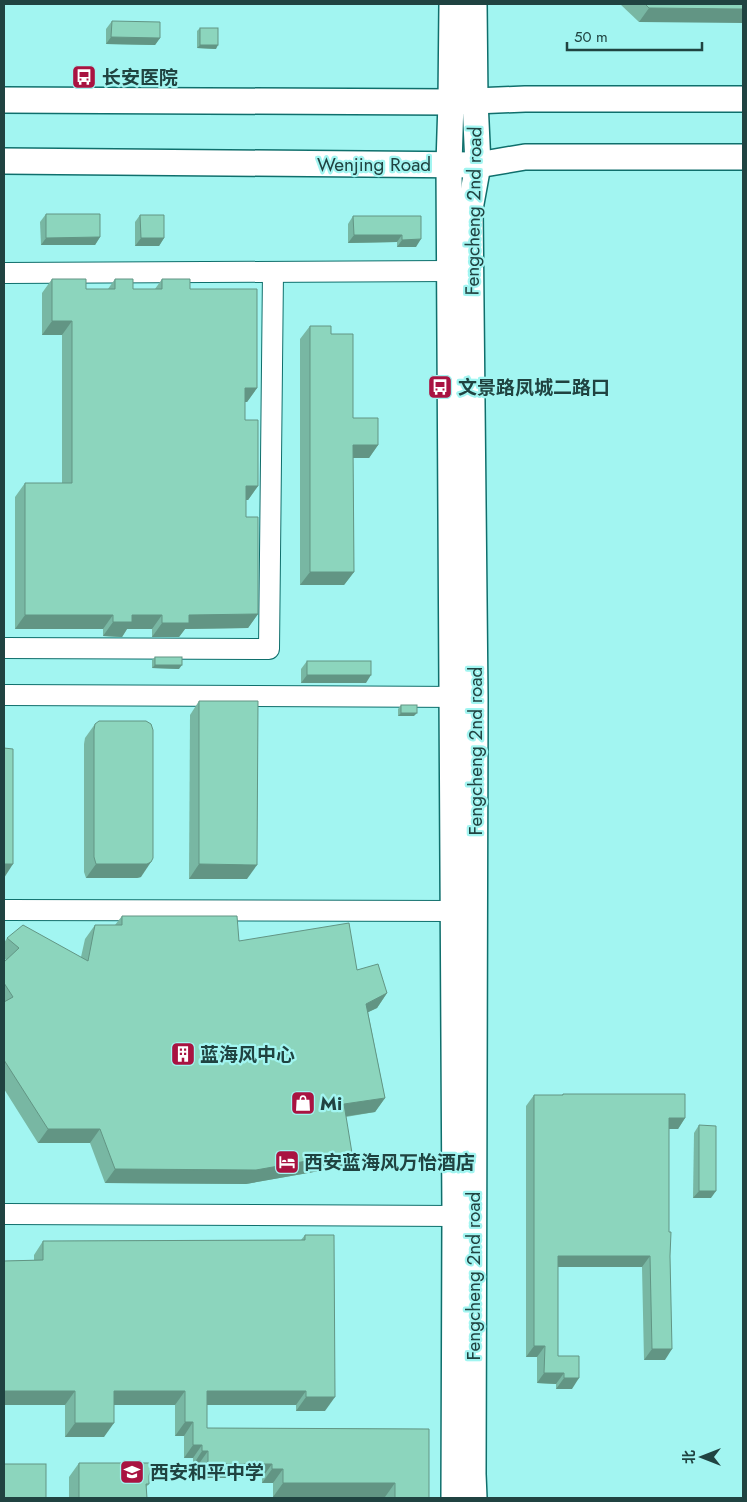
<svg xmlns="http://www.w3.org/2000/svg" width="747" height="1502" font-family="Jost,'Noto Sans SC',sans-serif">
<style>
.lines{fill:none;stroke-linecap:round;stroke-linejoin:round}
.minor-casing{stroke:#0f6f6c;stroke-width:22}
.major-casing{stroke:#0f6f6c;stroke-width:28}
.minor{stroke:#fff;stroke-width:20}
.major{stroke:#fff;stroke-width:25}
.wall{fill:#78b7a3}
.shaded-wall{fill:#629584}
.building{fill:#8cd5bd;stroke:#629584}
.labels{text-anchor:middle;stroke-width:4.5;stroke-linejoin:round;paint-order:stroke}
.poi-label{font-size:19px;font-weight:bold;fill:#204341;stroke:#a2f5f1;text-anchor:start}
.street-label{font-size:19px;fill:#204341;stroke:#a2f5f1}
</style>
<rect width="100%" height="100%" fill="#a2f5f1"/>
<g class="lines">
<defs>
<g id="minor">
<path d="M4,273L449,271"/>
<path d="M4,648L269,649L273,272"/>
<path d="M4,695L466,697"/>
<path d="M4,910L454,911"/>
<path d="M4,1214L455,1216"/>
</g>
<g id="major">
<path d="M452,4L451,102L449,164L455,1216L454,1498"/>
<path d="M4,100L451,102L525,99H743"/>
<path d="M4,161L478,165L525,157H743"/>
<path d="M474,1498L473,1474L475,698L470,209L478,165L475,101L474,4"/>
</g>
</defs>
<use href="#minor" class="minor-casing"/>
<use href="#major" class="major-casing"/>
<use href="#minor" class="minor"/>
<use href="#major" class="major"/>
</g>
<g class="wall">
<path d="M620,4H743L639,22Z"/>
<path d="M112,21L160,38L155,45L106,44V29Z"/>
<path d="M200,28L216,49L197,48V31Z"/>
<path d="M46,214L100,237L95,245H41L40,222Z"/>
<path d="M140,215L164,238L159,246H135V222Z"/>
<path d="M353,216H421L416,247H397V242L348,243V224Z"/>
<path d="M52,279L86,289H108L115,279L133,289H155L162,279L190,289L257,388L247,402H245V420L258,486L248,500H246V517L258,614L248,628L185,629L179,637H152V629H127L122,637L103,636V629H15V497L25,483H62V335H42V293Z"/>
<path d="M310,326L331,334L353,418L378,445L369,458H353L354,572L344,585H300V339Z"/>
<path d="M155,657L179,669L152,668V660Z"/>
<path d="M307,661L366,683H301V669Z"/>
<path d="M199,701L247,879H189L190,715Z"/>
<path d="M401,705L414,716H398V709Z"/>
<path d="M95,724L141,877L137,878H86L84,872V744L85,738Z"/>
<path d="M122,916L239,941L357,970L387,993L377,1008L368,1012L385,1098L375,1112L346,1117L342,1167L246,1184L105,1183L90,1143H38L4,1089V962L6,960L4,958V943L7,938L81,957L85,939L95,925H115Z"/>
<path d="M563,1094L685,1118L678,1129H669L665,1360H644L642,1267H558V1356L572,1389H556V1384L537,1383V1357H526V1106L534,1095H562Z"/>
<path d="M699,1125L711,1198H693L694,1133Z"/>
<path d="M305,1235L325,1411H296V1405H207V1428L429,1429V1498H385V1497H273V1483H262V1478H198V1465H193V1458H184V1436H175V1405H114L104,1437H65V1405H4V1261L34,1260V1255L43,1241L301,1240Z"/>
<path d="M79,1463L149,1476V1484L146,1487L147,1498H69V1477Z"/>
</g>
<g class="shaded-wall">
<path d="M649,8L743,9V23L639,22Z"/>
<path d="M111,37L160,38L155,45L106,44Z"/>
<path d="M200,45H218L216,49L197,48Z"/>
<path d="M354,235H402L397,242L348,243Z"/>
<path d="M100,237L95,245H41L46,238Z"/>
<path d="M141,238H164L159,246H135Z"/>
<path d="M421,239L416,247H397L402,240Z"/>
<path d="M52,321H72L62,335H42Z"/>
<path d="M245,388H257L247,402H235Z"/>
<path d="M353,445H378L369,458H343Z"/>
<path d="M246,486H258L248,500H236Z"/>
<path d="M310,572H354L344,585H300Z"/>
<path d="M258,614L248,628L185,629L179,637H152L162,623L189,615Z"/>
<path d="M25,615H113L103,629H15Z"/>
<path d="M132,615H162L152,629H127L122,637L103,636L113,622Z"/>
<path d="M155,665H182L179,669L152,668Z"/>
<path d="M307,675H371L366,683H301Z"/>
<path d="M401,713H417L414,716H398Z"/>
<path d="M151,862L141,877L137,878H86L96,864Z"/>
<path d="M4,864H13L4,878Z"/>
<path d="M199,864L257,865L247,879H189Z"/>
<path d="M387,993L377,1008L356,1018L366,1004Z"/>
<path d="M385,1098L375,1112L334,1118L344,1104Z"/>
<path d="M669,1118H685L678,1129H662Z"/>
<path d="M48,1129H100L90,1143H38Z"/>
<path d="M352,1153L342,1167L246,1184L105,1183L115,1169Z"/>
<path d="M699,1191H716L711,1198H693Z"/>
<path d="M558,1256H650L642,1267H550Z"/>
<path d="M534,1346H545L537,1357H526Z"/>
<path d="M652,1349H672L665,1360H644Z"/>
<path d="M544,1373H564L556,1384L537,1383Z"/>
<path d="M564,1378H579L572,1389H556Z"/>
<path d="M4,1391H75L65,1405H4Z"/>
<path d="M114,1391H185L175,1405H104Z"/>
<path d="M207,1391H306L296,1405H198Z"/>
<path d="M306,1397H335L325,1411H296Z"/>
<path d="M185,1422H193L184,1436H175Z"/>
<path d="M75,1423H114L104,1437H65Z"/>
<path d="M193,1445H202L193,1458H184Z"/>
<path d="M202,1451H208L198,1465H193Z"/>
<path d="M208,1464H272L262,1478H198Z"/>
<path d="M272,1469H283L273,1483H262Z"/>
<path d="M283,1483H395L385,1497H273Z"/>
</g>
<g class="building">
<path d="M645,4H743V9L649,8Z"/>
<path d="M112,21L160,22V38L111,37Z"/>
<rect x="200" y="28" width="18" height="17"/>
<path d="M46,214H100V237L46,238Z"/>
<path d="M140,215H164V238H141Z"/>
<path d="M353,216H421V239L402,240V235H354Z"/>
<path d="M52,279H86V289H115V279H133V289H162V279H190V289H257V388H245V420H258V486H246V517H258V614L189,615V623H162V615H132V622H113V615H25V483H72V321H52Z"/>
<path d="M310,326H331V334H353V418H378V445H353L354,572H310Z"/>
<rect x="155" y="657" width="27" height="8"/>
<rect x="307" y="661" width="64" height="14"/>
<path d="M199,701H258L257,865L199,864Z"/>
<rect x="401" y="705" width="16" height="8"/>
<path d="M99,721H146L151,724L153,730V858L151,862L147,864H96L94,857V730L95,724Z"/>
<path d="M4,748L13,749V864H4Z"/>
<path d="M122,916H237L239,941L349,923L357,970L378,964L387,993L366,1004L385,1098L344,1104L352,1153L256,1170L115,1169L100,1129H48L4,1060V1002L13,997L4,983V962L19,948L7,938L23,925L88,961L95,925H122Z"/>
<path d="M563,1094H685V1118H669V1232H671L670,1256L672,1349H652L650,1256H558V1356H579V1378H564V1373H544L545,1346H534V1095H563Z"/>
<path d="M699,1125L716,1126V1191H699Z"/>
<path d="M305,1235H334L335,1397H306V1391H207V1428L429,1429V1498H395V1483H283V1469H272V1464H208V1451H202V1445H193V1422H185V1391H114V1423H75V1391H4V1261L43,1260V1241L305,1240Z"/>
<path d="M79,1463H152L149,1476V1484H146L147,1498H79Z"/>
<rect x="4" y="1464" width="42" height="34"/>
</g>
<defs>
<symbol id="bus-square" viewBox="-11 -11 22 22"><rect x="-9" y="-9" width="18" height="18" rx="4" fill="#a91341" stroke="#a2f5f1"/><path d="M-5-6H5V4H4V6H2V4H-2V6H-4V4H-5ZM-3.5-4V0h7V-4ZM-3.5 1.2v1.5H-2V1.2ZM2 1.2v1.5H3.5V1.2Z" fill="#fff"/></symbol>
<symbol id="building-square" viewBox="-11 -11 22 22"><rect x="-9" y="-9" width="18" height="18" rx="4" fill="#a91341" stroke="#a2f5f1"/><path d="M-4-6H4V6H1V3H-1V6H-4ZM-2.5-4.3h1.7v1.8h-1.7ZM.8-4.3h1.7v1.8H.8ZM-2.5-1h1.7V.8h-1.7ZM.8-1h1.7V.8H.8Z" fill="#fff"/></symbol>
<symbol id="shop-square" viewBox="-11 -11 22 22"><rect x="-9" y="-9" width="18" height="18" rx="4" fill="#a91341" stroke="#a2f5f1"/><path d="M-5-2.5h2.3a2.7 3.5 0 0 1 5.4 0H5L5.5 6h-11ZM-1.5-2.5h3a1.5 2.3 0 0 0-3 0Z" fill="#fff"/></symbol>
<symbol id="hotel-square" viewBox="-11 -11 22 22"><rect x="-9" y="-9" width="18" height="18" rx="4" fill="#a91341" stroke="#a2f5f1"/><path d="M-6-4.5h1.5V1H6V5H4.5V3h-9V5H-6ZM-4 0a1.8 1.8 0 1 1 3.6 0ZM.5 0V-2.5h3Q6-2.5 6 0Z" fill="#fff"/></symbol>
<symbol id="school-square" viewBox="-11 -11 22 22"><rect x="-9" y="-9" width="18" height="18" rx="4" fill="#a91341" stroke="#a2f5f1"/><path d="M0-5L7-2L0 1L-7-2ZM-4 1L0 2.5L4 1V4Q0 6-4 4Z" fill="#fff"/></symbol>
</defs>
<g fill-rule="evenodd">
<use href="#bus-square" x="70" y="63" width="28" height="28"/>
<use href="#bus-square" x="426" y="373" width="28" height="28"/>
<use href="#building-square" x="169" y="1040" width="28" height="28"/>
<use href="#shop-square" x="289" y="1089" width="28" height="28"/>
<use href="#hotel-square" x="273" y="1148" width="28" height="28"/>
<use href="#school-square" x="118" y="1458" width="28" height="28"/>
</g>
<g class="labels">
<g class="poi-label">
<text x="102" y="84">长安医院</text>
<text x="458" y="394">文景路凤城二路口</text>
<text x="200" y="1061">蓝海风中心</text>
<text x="320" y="1110">Mi</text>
<text x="304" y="1169">西安蓝海风万怡酒店</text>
<text x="150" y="1479">西安和平中学</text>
</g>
<g class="street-label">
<text x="374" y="171">Wenjing Road</text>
<text transform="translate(473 211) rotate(-89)" y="7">Fengcheng 2nd road</text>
<text transform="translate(475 751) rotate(-90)" y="7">Fengcheng 2nd road</text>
<text transform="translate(473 1276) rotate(-90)" y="7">Fengcheng 2nd road</text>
</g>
</g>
<rect width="747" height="1502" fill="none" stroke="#204341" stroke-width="10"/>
<g transform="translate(702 1457) rotate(270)" stroke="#a2f5f1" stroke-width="4" paint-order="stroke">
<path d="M0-4L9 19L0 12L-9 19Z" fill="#204341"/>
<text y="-8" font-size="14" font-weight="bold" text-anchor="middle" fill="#204341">北</text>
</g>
<path d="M567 42v8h135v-8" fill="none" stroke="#204341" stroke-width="2.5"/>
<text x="574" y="42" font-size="15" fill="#204341" stroke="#a2f5f1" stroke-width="4" paint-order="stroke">50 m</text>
</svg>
